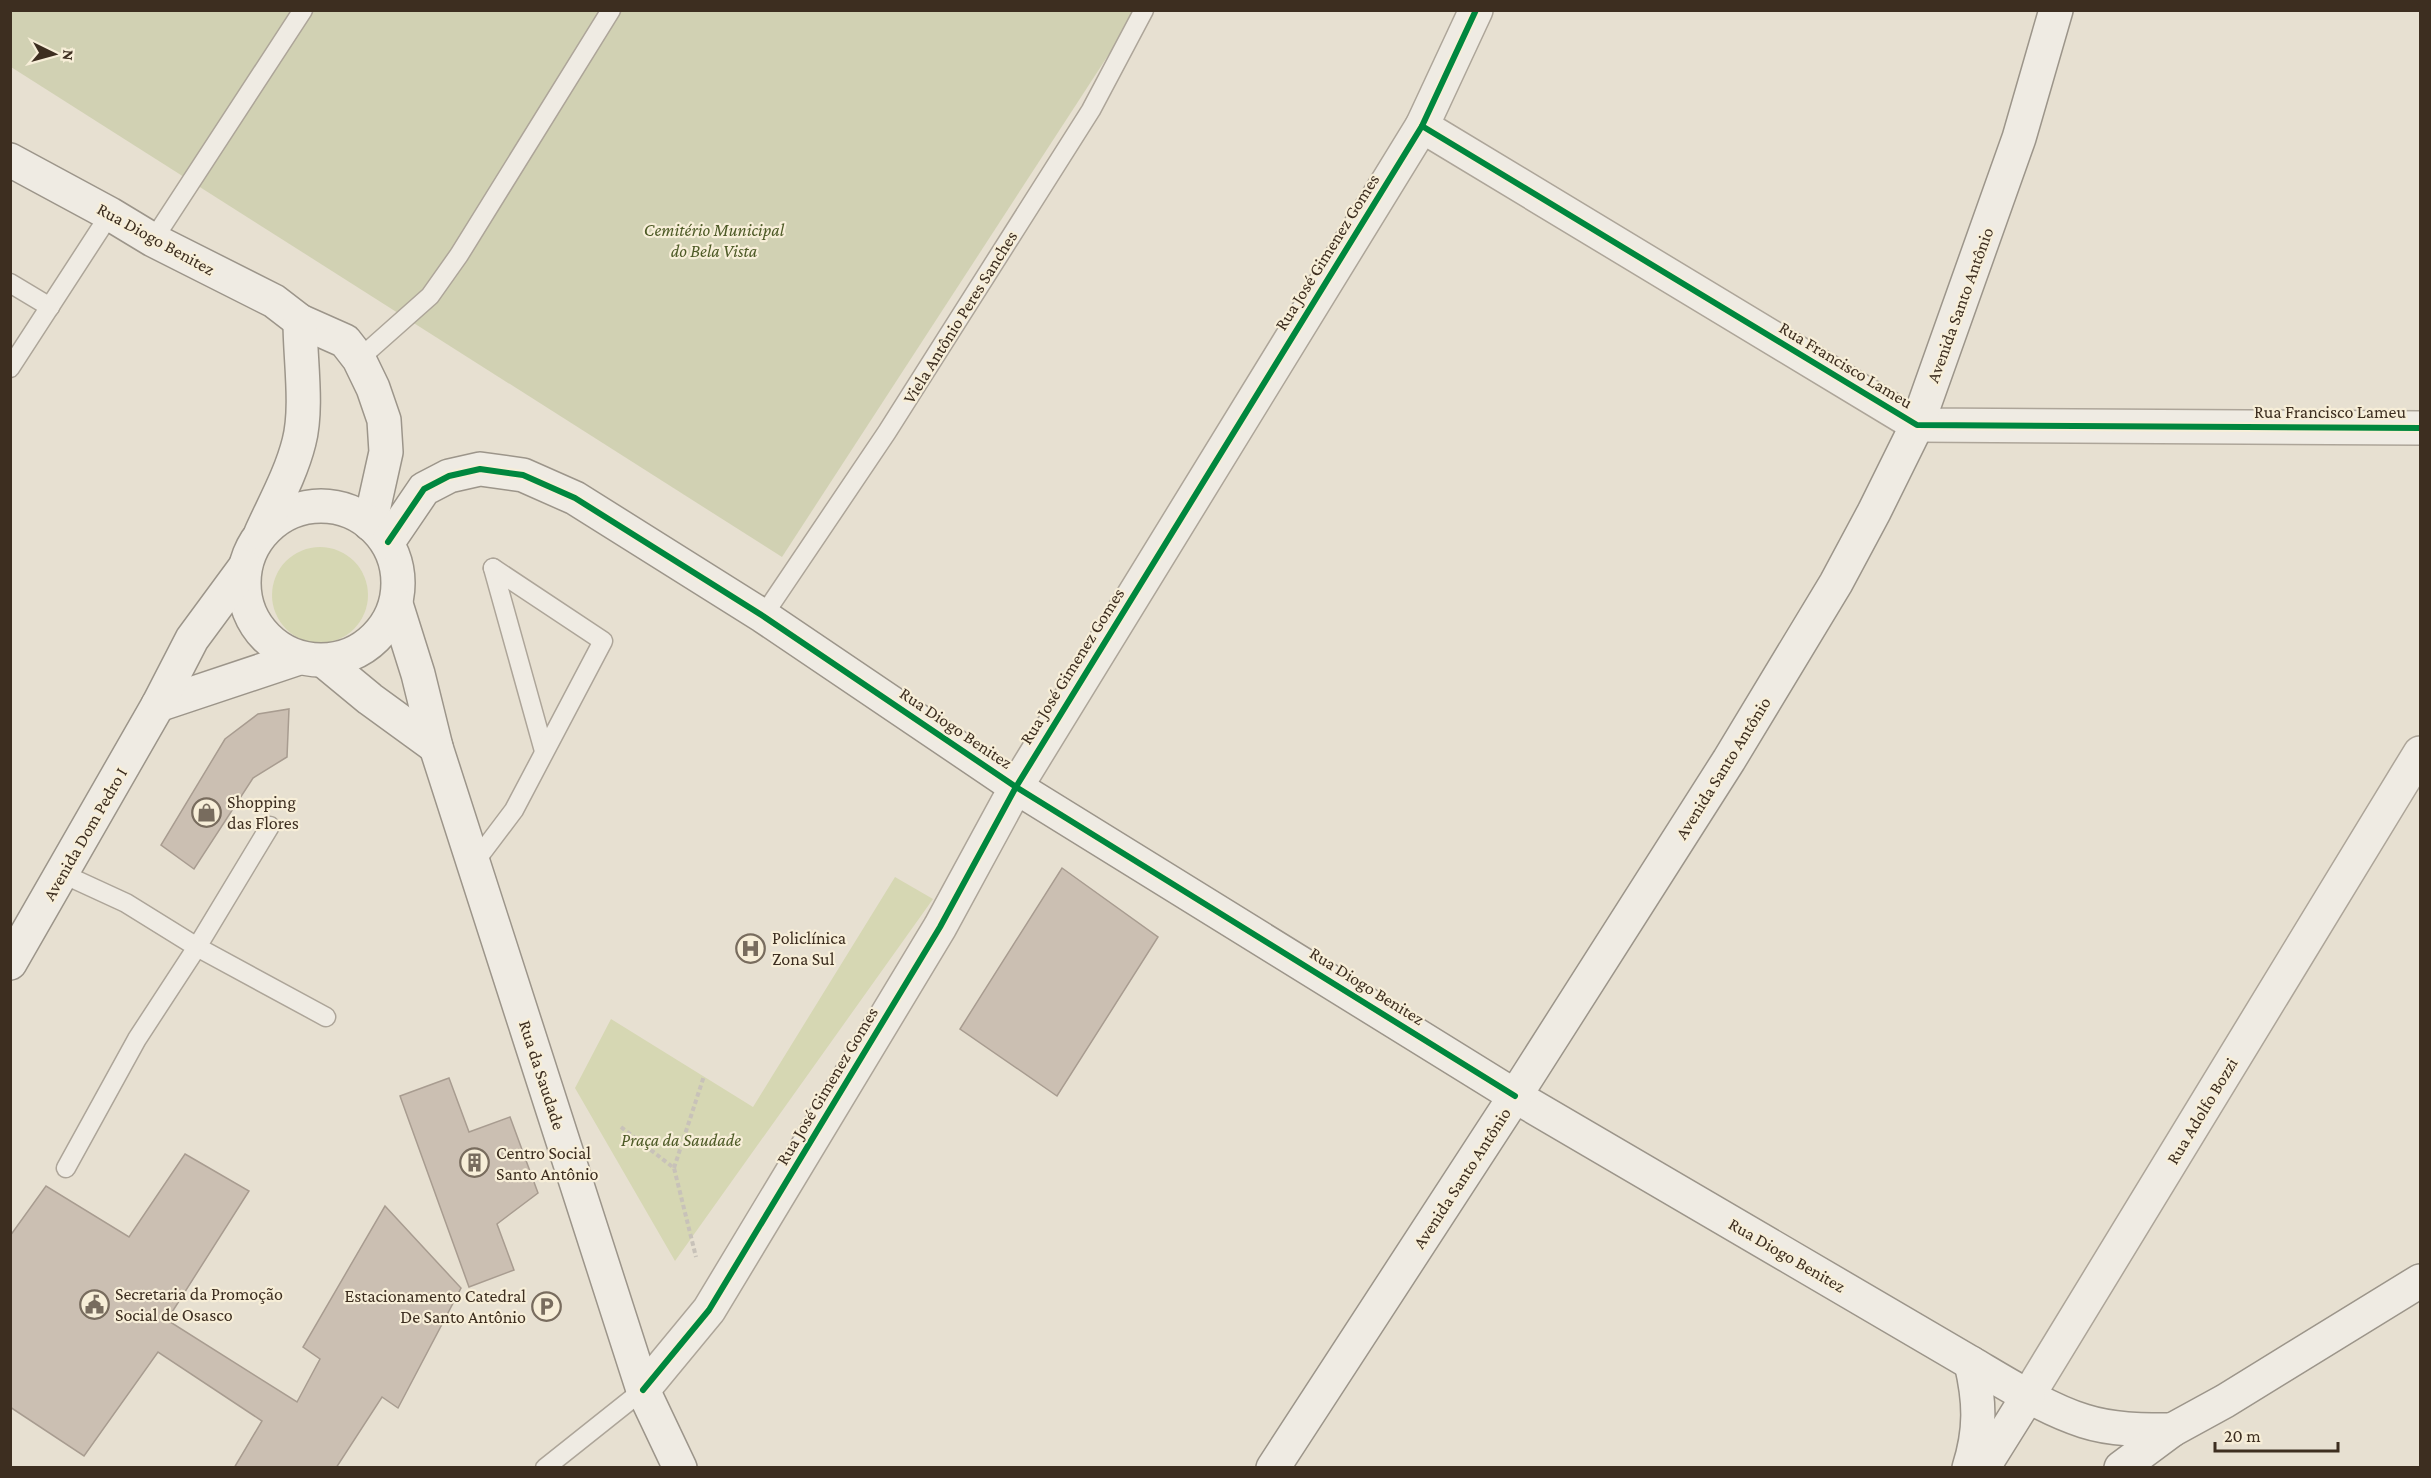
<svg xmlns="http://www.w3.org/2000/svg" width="2431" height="1478" font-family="'Crimson Pro',serif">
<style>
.green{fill:#d6d7b3}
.cemetery{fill:#d1d1b3}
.building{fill:#cbbfb2;stroke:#a89c90;stroke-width:1.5}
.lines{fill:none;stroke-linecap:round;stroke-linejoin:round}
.lane-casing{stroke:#ada599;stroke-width:21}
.street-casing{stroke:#ada599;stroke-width:36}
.secondary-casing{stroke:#9c958a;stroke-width:36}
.path{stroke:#c8c2b9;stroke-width:4;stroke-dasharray:4.5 3;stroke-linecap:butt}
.lane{stroke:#efebe3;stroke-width:18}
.street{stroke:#efebe3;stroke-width:33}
.secondary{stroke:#efebe3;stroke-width:33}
.cycleway-casing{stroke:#f7eed8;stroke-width:10}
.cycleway{stroke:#00873e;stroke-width:6}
.labels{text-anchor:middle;stroke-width:4.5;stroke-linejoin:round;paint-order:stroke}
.park-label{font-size:18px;font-style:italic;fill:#4d5a26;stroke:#f7eed8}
.street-label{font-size:18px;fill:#3d2e20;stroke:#f7eed8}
.poi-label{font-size:18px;fill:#3d2e20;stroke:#f7eed8;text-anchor:start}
</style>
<rect width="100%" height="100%" fill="#e7e0d1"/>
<g class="green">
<circle cx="320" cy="595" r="48"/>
<path d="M895,877L933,899L675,1261L575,1088L611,1019L753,1107Z"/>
</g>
<path class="cemetery" d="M10,11H1137L782,557L11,67Z"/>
<g class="building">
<path d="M289,709L287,757L253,778L194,869L161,845L225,739L258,714Z"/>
<path d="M1062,868L1158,937L1057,1096L960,1029Z"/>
<path d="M449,1078L469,1132L510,1117L538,1193L497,1224L514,1270L469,1287L400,1096Z"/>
<path d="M185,1154L249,1191L167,1320L297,1402L320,1359L303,1347L385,1206L461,1288L398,1408L382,1397L336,1468H234L262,1421L158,1352L84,1456L10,1407V1236L46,1186L129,1237Z"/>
</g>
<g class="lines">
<defs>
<g id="lane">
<path d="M153,240L303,10"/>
<path d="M10,283L50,307"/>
<path d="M359,359L430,296L459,255L611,10"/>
<path d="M10,368L110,214"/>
<path d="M493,568L544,751"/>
<path d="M763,616L887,432L1091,110L1144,10"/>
<path d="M270,826L197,947L326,1017"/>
<path d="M474,863L514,810L603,641L493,568"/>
<path d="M63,874L126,903L197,947L137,1039L66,1168"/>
<path d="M545,1468L643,1390"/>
</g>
<g id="street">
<path d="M1422,126L1917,425L2420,428"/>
<path d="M643,1390L709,1310L940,927L1016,787L1422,126L1476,10"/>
<path d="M2028,1396L2420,753"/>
</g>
<g id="secondary">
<path d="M10,160L110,214L153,240L274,301L300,321L345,341L359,359L373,388L384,420L386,452L370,524"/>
<circle cx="321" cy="583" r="77"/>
<path d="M261,533C274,504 291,474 299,442C308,407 300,359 300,321"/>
<path d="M388,542L424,489L449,476L480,469L523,475L575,498L763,616L1016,787L1515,1096L1971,1363C2005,1383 2046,1409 2084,1421C2112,1430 2142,1430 2172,1430"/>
<path d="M396,604L418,674L436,747L643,1390L680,1468"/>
<path d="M324,661L370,699L436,747"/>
<path d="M158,705L299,658"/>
<path d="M10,963L158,705L192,639L245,567"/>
<path d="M1273,1468L1515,1096L1729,760L1836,583L1874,512L1917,425L2019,138L2056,10"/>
<path d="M1969,1468C1981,1430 1980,1401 1971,1363"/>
<path d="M1983,1468L2028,1396"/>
<path d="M2121,1468L2172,1430L2225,1401L2420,1281"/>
</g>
</defs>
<use href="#lane" class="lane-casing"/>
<use href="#street" class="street-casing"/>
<use href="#secondary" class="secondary-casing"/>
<g class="path">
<path d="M621,1127L674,1168L696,1257"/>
<path d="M674,1168L704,1076"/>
</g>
<use href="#lane" class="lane"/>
<use href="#street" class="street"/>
<use href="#secondary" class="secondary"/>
<defs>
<g id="cycleway">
<path d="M1422,126L1917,425L2420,428"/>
<path d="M388,542L424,489L449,476L480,469L523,475L575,498L763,616L1016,787L1515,1096"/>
<path d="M643,1390L709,1310L940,927L1016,787L1422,126L1476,10"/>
</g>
</defs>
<use href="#cycleway" class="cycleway-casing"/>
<use href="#cycleway" class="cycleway"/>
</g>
<defs>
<symbol id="shop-ring" viewBox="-11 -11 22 22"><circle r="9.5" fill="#f7eed8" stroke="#786c5e" stroke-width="1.5"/><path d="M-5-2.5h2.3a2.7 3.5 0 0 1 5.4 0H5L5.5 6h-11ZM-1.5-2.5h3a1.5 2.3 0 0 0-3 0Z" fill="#786c5e"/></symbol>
<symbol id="hospital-ring" viewBox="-11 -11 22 22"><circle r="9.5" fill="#f7eed8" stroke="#786c5e" stroke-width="1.5"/><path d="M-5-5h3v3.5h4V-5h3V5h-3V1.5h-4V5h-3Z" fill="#786c5e"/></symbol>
<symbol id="building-ring" viewBox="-11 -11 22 22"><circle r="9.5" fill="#f7eed8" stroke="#786c5e" stroke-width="1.5"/><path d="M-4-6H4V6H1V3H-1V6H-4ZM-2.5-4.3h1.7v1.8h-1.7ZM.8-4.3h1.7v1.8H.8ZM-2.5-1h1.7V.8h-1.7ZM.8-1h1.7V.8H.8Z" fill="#786c5e"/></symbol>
<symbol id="civic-ring" viewBox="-11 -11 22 22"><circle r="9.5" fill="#f7eed8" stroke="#786c5e" stroke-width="1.5"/><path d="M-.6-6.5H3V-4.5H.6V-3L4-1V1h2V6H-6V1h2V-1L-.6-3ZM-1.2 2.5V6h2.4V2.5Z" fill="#786c5e"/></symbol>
<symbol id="parking-ring" viewBox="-11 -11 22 22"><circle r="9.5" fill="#f7eed8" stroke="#786c5e" stroke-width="1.5"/><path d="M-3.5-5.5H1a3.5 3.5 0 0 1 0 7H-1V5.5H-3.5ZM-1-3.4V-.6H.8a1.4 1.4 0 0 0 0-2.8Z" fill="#786c5e"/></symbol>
</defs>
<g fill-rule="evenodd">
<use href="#shop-ring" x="190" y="796" width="33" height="33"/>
<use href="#hospital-ring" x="734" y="932" width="33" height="33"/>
<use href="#building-ring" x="458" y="1146" width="33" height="33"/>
<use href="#civic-ring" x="78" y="1288" width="33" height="33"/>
<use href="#parking-ring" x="530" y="1290" width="33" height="33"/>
</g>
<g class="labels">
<g class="park-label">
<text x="714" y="236">Cemitério Municipal<tspan x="714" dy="21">do Bela Vista</tspan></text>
<text x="681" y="1146">Praça da Saudade</text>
</g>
<g class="street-label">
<text transform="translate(156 239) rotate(29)" y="6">Rua Diogo Benitez</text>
<text transform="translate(1327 252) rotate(-58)" y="6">Rua José Gimenez Gomes</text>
<text transform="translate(1960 305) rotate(-70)" y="6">Avenida Santo Antônio</text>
<text transform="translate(960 317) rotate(-58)" y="6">Viela Antônio Peres Sanches</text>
<text transform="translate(1846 365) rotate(31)" y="6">Rua Francisco Lameu</text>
<text x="2330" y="418">Rua Francisco Lameu</text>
<text transform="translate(1072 666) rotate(-58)" y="6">Rua José Gimenez Gomes</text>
<text transform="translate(956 728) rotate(34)" y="6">Rua Diogo Benitez</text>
<text transform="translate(1723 768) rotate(-58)" y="6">Avenida Santo Antônio</text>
<text transform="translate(85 834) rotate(-60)" y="6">Avenida Dom Pedro I</text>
<text transform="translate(1367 986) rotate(32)" y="6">Rua Diogo Benitez</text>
<text transform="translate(542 1075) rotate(72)" y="6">Rua da Saudade</text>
<text transform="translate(827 1086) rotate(-59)" y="6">Rua José Gimenez Gomes</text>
<text transform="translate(2202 1111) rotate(-59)" y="6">Rua Adolfo Bozzi</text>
<text transform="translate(1462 1178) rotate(-57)" y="6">Avenida Santo Antônio</text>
<text transform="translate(1787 1255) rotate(30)" y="6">Rua Diogo Benitez</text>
</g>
<g class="poi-label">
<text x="227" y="808">Shopping<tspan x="227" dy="21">das Flores</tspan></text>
<text x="772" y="944">Policlínica<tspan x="772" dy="21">Zona Sul</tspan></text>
<text x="496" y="1159">Centro Social<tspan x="496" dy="21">Santo Antônio</tspan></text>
<text x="115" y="1300">Secretaria da Promoção<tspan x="115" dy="21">Social de Osasco</tspan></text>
<text x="526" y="1302" text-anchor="end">Estacionamento Catedral<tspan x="526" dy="21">De Santo Antônio</tspan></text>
</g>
</g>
<rect width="2431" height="1478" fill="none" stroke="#3d2e20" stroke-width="24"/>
<g transform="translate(54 54) rotate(95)" stroke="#f7eed8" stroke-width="4.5" paint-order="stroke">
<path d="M0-4.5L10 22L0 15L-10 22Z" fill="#3d2e20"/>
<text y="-9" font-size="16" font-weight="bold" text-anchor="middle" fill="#3d2e20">N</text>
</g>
<path d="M2215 1442v9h123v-9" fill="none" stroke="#3d2e20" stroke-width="3"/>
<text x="2224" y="1442" font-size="18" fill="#3d2e20" stroke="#f7eed8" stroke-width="4.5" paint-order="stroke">20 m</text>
</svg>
